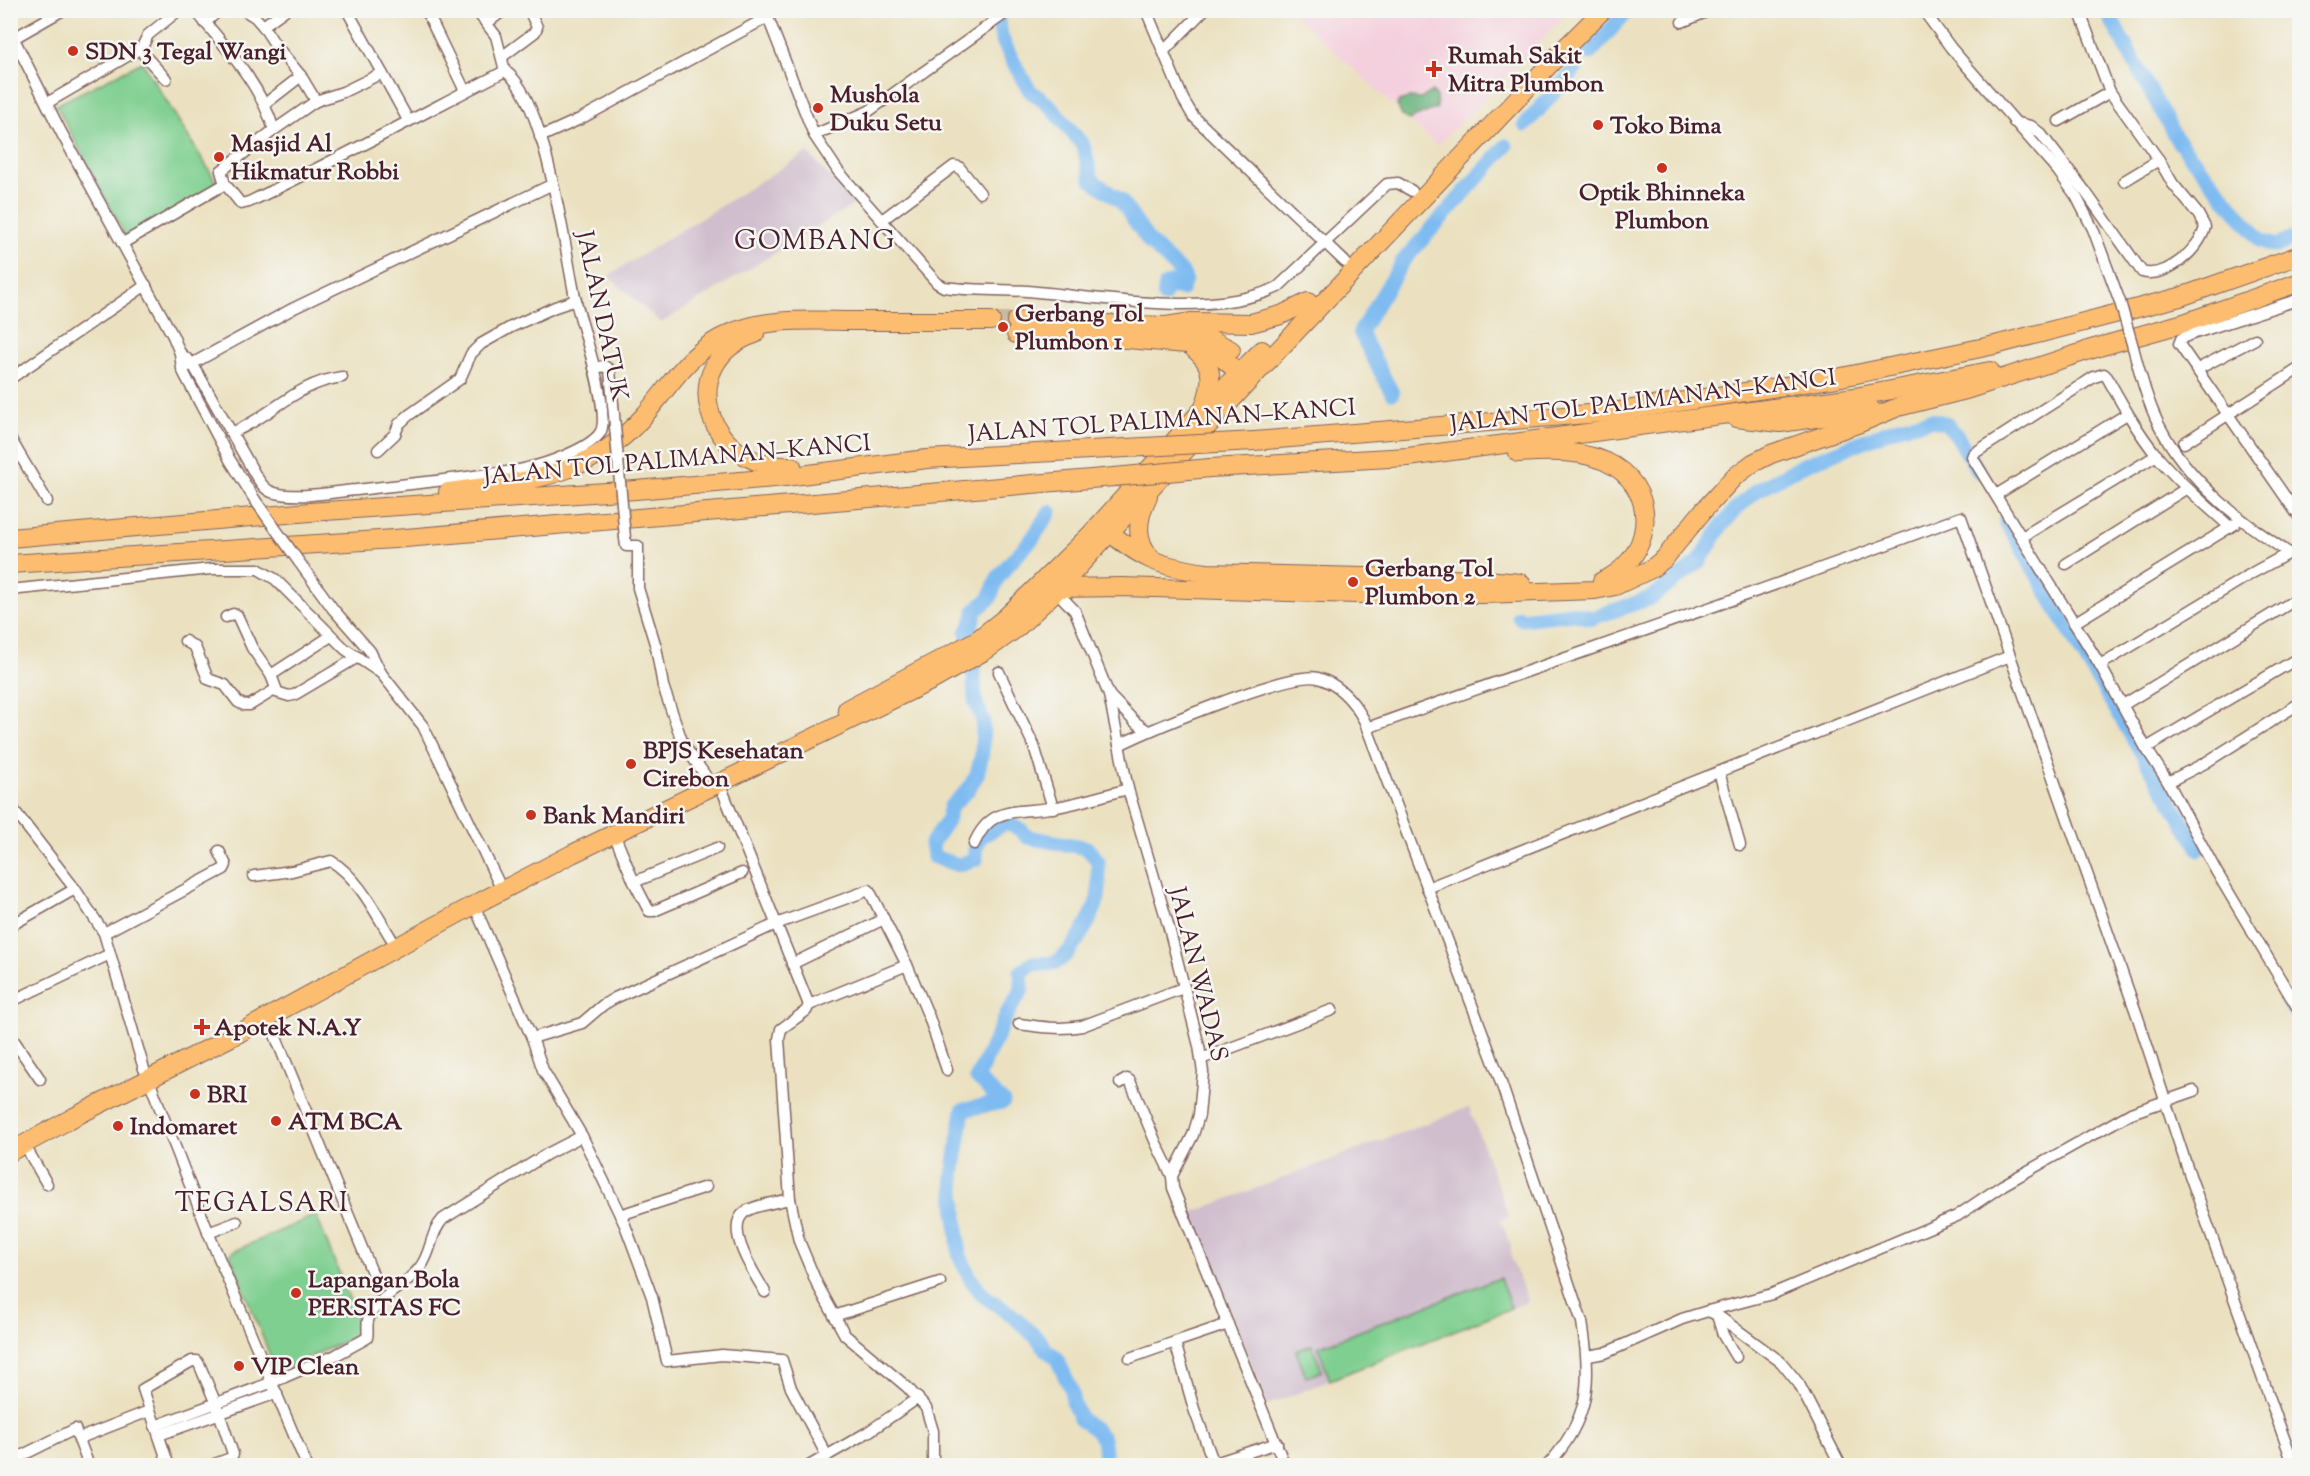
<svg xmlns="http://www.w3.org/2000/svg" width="2310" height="1476" font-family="'Sorts Mill Goudy',serif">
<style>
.built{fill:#f4cfdd}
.industrial{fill:#d0bdcd}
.green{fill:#7fcf90;stroke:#64775e;stroke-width:1.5}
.forest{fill:#67b27a;stroke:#586852;stroke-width:1.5}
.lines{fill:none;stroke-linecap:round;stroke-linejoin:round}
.river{stroke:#7ebbf1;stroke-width:15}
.highway-tunnel{stroke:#cbbaa2;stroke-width:18;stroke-dasharray:18 9;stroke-linecap:butt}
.street-casing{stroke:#82635f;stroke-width:13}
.highway-casing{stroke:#82635f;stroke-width:20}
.street{stroke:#fff;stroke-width:10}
.highway{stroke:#fcbd6f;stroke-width:18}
.street-bridge-casing{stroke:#82635f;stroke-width:13;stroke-linecap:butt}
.highway-bridge-casing{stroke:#82635f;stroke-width:20;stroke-linecap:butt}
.street-bridge{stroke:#fff;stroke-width:10}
.highway-bridge{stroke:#fcbd6f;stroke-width:18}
.poi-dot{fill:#c8321e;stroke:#f6f6f2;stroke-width:2}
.labels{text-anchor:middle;stroke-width:5;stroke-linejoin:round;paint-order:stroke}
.poi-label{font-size:24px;font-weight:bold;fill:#4a1f2b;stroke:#f6f6f2;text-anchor:start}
.street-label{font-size:24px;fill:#4a1f2b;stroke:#f6f6f2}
.quarter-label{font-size:27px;letter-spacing:1.5px;fill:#4a1f2b;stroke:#f6f6f2}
</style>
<rect width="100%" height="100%" fill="#f6f6f2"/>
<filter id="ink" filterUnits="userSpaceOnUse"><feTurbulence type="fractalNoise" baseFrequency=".0167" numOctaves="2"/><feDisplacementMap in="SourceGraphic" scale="12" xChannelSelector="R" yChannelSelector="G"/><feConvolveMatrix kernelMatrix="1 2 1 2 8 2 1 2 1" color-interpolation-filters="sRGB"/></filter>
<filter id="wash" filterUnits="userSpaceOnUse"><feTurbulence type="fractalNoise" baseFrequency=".008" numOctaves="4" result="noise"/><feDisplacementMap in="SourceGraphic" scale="24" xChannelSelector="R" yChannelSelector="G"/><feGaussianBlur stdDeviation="1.35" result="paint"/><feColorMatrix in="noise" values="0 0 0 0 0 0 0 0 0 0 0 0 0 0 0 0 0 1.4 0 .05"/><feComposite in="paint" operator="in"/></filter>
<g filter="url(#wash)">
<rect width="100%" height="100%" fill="#ebe1c0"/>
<path class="built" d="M1291,11H1568L1534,48L1437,146Z"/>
<g class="industrial">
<path d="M807,152L855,204L661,323L608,276Z"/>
<path d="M1469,1107L1509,1217L1501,1220L1511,1246V1257L1528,1302L1268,1405L1191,1213Z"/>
</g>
<g class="green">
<path d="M142,62L219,186L127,239L56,105Z"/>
<path d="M316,1215L363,1333L279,1371L274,1366L230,1255L232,1252Z"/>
<path d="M1500,1278L1511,1308L1330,1380L1318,1347Z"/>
<path d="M1312,1345L1322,1371L1306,1377L1296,1351Z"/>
</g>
<path class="forest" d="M1431,92L1436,95L1437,108L1409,120L1402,116L1397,105L1399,101L1409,98L1421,99Z"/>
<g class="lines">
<g class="river">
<path d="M996,10L1002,39L1015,65L1030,91L1050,106L1083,145L1092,180L1121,201L1150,243L1183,274L1185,279L1182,289L1175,288L1171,283L1166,285L1164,296"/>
<path d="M2106,10L2177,140L2261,241L2276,246L2300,236"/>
<path d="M1590,53L1628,10"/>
<path d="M1525,125L1576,68"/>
<path d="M1392,393L1360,332L1403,261L1506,146"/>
<path d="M1050,512L1032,539L1009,564L997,579L990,598L975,611L974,618L967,633L974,676L975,701L983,720L982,754L977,775L967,791L951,806L947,821L931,844L934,857L958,865L976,859L975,850L980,837L1006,823L1020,829L1027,837L1087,848L1098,861C1097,873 1101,886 1098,897C1095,913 1071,956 1056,962C1048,965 1041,964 1033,963L1021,972L1022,990L1008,1012L977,1078L1003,1102L963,1110L953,1176L959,1254L971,1280L984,1296L1012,1315L1040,1341L1046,1350L1056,1357L1071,1389L1073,1403L1080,1419L1095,1429L1103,1439L1106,1466"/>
<path d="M2006,521L2074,639L2199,849"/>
<path d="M1519,617L1522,619L1571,613L1592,618L1651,598L1699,562L1722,525L1735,510L1756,491L1801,466L1902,426L1931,420L1946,423L1957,436L1978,471"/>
<path d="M2287,999L2300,1020"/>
</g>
</g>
</g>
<g filter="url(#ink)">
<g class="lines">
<path class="highway-tunnel" d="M991,321H1016"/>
<defs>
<g id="street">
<path d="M195,10C226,48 260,83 274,130L221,171L225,184L241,204L249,202C335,161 420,115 505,71"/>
<path d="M244,10L255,17L263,26L276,46L301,76L316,101L343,92L382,73L408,120"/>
<path d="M347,10L382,73"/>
<path d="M426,10L465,91"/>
<path d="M476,10L496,36L505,71"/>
<path d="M765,10L814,135L838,171L937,283L944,287C971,291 1000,289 1027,291C1099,297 1212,319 1278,287L1387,184L1398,183L1412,191"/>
<path d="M1146,10L1183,99L1193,116L1345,262"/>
<path d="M1923,10L1951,48L2058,171L2076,196L2093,229L2120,302"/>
<path d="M2079,10L2110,92L2159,160L2124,181"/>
<path d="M1682,22L1711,10"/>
<path d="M205,23L219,10"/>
<path d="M487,23L504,10"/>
<path d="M263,26L285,10"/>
<path d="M10,31L61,132L173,336L180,353L182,369L187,379L230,460L255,500"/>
<path d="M14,38L63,10"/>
<path d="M1164,51L1204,10"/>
<path d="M503,56L535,32L537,27L529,10"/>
<path d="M166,79L144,55L143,45L148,35L179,10"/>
<path d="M47,103L143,47"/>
<path d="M265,104L301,76"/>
<path d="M2059,121L2110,92"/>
<path d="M2014,122L2031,126L2041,134L2085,191L2142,272C2166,279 2200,249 2205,227L2198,214L2173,184L2159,160"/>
<path d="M274,130L316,101"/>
<path d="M814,135L869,111L1010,10"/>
<path d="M540,137L580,119L768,17"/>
<path d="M882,220L954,166L959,167L980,193"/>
<path d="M123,243L225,184"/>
<path d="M2300,299L2189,335L2181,339L2179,344L2300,518"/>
<path d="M2133,347C2140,373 2147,401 2159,425C2189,484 2245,525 2300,560"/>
<path d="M180,353L192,363L256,476C261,483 265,491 275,493C301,499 331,492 356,490C399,485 441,481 482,475C497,473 513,472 527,468C546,464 589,449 600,433C612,415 582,326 576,302C565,252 546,98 505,71"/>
<path d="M188,366L294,308L553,184"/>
<path d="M594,368L604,366L610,370L613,404"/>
<path d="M2196,370L2255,339"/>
<path d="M10,379L146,285"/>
<path d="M231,433C273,416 293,384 342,377"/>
<path d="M10,438L47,501"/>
<path d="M2184,443L2300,368"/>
<path d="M378,450L395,434L399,424L409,415L460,379L471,354L481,344L511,327L555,307L576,300"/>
<path d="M1996,495L2127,414"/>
<path d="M2230,527C2205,504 2178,482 2157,456C2137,431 2122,404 2107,377L2104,374L2094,377L1973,454L1972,457L2100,665L2146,748L2168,782L2216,871L2300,1012"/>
<path d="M2022,537L2157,455"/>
<path d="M625,538L626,546H638V588L656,647L663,686L683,744L705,775"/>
<path d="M299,562L333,609L370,651L381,673L423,726L502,890"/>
<path d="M2066,564L2187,488"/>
<path d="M10,590L211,569H258L275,579L345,649L381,673"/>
<path d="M1056,591L1075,611L1109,695L1128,789L1169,928L1199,1046L1203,1072L1199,1115L1193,1135L1172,1176L1173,1188L1285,1466"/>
<path d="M226,617L233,614L237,615L252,648L271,675"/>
<path d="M2074,623L2235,524"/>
<path d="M185,641L195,647L208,679L225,685L238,702L244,705H250L273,691L289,696L294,695L358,657"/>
<path d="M2100,665L2254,572L2289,553"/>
<path d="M999,672L1034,746L1053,808"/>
<path d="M277,691L271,675L331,636"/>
<path d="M1109,695L1135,722L1148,731"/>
<path d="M2123,705L2300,597"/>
<path d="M1367,728C1565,657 1764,591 1961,517L2138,1018L2187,1167L2294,1466"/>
<path d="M1119,745C1150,730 1291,670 1318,678C1339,684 1354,702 1364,720L1497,1071L1582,1322C1592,1383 1590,1419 1547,1466"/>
<path d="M2146,748L2300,657"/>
<path d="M1719,772L1740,845"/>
<path d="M719,782L809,1005L806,1011L781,1029L779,1039L790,1199L799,1241L817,1284L845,1335L907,1387L926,1408L933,1431V1466"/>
<path d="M2168,782L2205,763L2300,703"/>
<path d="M10,805L75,889L104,933L144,1069"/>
<path d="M614,834L634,882L649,911H654L742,873"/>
<path d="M974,844C991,803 1021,814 1056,807C1080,803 1104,795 1128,789"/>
<path d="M254,876L292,871L331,861C358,877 375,912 391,938"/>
<path d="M634,882L717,848"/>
<path d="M1427,888L2010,656"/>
<path d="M474,905L532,1038L543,1070L582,1136L625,1225L652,1297L667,1361L722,1355L782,1360L791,1388L827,1456"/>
<path d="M10,926L75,889"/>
<path d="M104,933L224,869L226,865L219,851"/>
<path d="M792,964L884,919"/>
<path d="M10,1002L110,954"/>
<path d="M809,1005L907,965"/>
<path d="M268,1018L373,1275"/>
<path d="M1019,1024C1040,1027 1061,1030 1082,1026L1183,988"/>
<path d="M10,1035L40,1079"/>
<path d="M532,1038L582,1023L603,1005L615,998L776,924L869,890L907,965L929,1017L947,1070"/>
<path d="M1201,1059L1332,1010"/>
<path d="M149,1080L213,1244L307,1466"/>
<path d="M1120,1083L1127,1079L1130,1081L1156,1143L1172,1176"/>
<path d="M24,1144L47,1184"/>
<path d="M620,1215L706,1187"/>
<path d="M208,1233L237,1222"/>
<path d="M765,1292C756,1276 723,1228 745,1212C754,1205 779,1202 790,1199"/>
<path d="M1708,1311L1772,1294L1957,1216L2003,1185L2131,1113L2194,1091"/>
<path d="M1717,1315L1723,1335L1736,1357"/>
<path d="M834,1316L940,1282"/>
<path d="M1588,1356L1605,1353L1682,1319L1708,1311L1717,1315L1781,1362L1799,1384L1841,1466"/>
<path d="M1130,1358L1175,1342"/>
<path d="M155,1426L273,1382L336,1355L367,1338C369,1330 365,1323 370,1315C381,1294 408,1285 421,1266C432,1251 430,1233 443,1219L547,1154L582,1136"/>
<path d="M159,1435L277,1393"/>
<path d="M80,1438L149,1411"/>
<path d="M1214,1464L1194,1409L1175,1342L1228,1324"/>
<path d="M1209,1465L1277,1443"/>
<path d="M19,1466L17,1460L19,1457L75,1429L89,1466"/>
<path d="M169,1466L143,1389L192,1361H197L200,1366L216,1404L233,1454L231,1458L209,1466"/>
<path d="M809,1466L868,1432L918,1398"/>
</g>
<g id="highway">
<path d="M1016,321L1166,326L1192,322L1251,323L1281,315L1308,302"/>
<path d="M1180,329L1205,336L1231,350"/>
<path d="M755,334C673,361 705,471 792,466"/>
<path d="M1016,334L1091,336L1187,344L1222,358L1248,380"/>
<path d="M1194,349C1215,365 1213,383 1204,407"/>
<path d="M2088,350L2184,323L2300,282"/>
<path d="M1736,418L1780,423L1872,410"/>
<path d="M1254,441L1613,412L1837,378L1995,345L2180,297L2300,255"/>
<path d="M1518,453C1549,451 1586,449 1614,466C1661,495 1651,561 1602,581"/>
<path d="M1210,468L1408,457L1855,397L1990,371"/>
<path d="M448,492C524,481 588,479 642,418C671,386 687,352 729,334C769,316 817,321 859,321C903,321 947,321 991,321"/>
<path d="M1148,496C1137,519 1134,540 1152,559"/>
<path d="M1102,527C1142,558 1155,566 1207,573L1486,580L1521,583"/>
<path d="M10,538L310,512L636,490L785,477L927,459L1144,447"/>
<path d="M10,564L394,539L1114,477"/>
<path d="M1059,588L1122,587L1356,594H1483L1595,590L1615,586L1651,569L1664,559L1702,512L1734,477L1753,463L1771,454L1860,423L1898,407L1966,390L2099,347"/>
<path d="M847,709L977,640L1006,617L1090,535L1204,408L1262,350"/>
<path d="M10,1152L74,1117L241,1032L474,905L572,854L933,680L988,649L1017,628L1056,591L1249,381L1569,44L1603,10"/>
</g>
</defs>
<use href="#street" class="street-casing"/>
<use href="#highway" class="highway-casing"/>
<use href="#street" class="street"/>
<use href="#highway" class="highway"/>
<defs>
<g id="street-bridge">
<path d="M2120,302L2133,347"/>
<path d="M613,404L625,538"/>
<path d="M255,500L299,562"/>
</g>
<g id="highway-bridge">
<path d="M1144,447L1254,441"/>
<path d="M1114,477L1210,468"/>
</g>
</defs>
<use href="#street-bridge" class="street-bridge-casing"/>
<use href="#highway-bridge" class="highway-bridge-casing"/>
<use href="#street-bridge" class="street-bridge"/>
<use href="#highway-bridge" class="highway-bridge"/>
</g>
</g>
<g class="poi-dot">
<circle cx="73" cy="51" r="6"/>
<path d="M1431 60h6v6h6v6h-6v6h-6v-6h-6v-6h6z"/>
<circle cx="818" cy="108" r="6"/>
<circle cx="1598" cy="125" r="6"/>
<circle cx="219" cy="157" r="6"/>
<circle cx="1662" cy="168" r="6"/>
<circle cx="1003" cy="327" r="6"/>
<circle cx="1353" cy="582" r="6"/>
<circle cx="631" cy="764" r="6"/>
<circle cx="531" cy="815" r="6"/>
<path d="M199 1018h6v6h6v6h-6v6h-6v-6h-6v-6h6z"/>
<circle cx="195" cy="1094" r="6"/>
<circle cx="276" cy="1121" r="6"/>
<circle cx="118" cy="1126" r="6"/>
<circle cx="296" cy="1293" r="6"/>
<circle cx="239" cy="1366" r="6"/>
</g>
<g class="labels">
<g class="poi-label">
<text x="85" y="59">SDN 3 Tegal Wangi</text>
<text x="1448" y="63">Rumah Sakit<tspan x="1448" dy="28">Mitra Plumbon</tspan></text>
<text x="830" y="102">Mushola<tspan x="830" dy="28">Duku Setu</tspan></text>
<text x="1610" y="133">Toko Bima</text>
<text x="231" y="151">Masjid Al<tspan x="231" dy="28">Hikmatur Robbi</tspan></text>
<text x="1662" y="200" text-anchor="middle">Optik Bhinneka<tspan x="1662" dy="28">Plumbon</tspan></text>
<text x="1015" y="321">Gerbang Tol<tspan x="1015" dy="28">Plumbon 1</tspan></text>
<text x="1365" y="576">Gerbang Tol<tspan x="1365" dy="28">Plumbon 2</tspan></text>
<text x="643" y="758">BPJS Kesehatan<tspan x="643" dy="28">Cirebon</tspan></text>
<text x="543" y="823">Bank Mandiri</text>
<text x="214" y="1035">Apotek N.A.Y</text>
<text x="207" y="1102">BRI</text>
<text x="288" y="1129">ATM BCA</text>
<text x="130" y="1134">Indomaret</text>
<text x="308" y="1287">Lapangan Bola<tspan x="308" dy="28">PERSITAS FC</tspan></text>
<text x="251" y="1374">VIP Clean</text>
</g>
<g class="street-label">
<text transform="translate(603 316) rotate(78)" y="8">JALAN DATUK</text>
<text transform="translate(1643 400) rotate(-7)" y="8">JALAN TOL PALIMANAN–KANCI</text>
<text transform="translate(1162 420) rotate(-4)" y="8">JALAN TOL PALIMANAN–KANCI</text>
<text transform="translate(677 459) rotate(-5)" y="8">JALAN TOL PALIMANAN–KANCI</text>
<text transform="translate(1199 974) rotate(76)" y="8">JALAN WADAS</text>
</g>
<g class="quarter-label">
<text x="815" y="249">GOMBANG</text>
<text x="262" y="1211">TEGALSARI</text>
</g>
</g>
<rect width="2310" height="1476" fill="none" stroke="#f6f6f2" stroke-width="36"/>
</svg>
